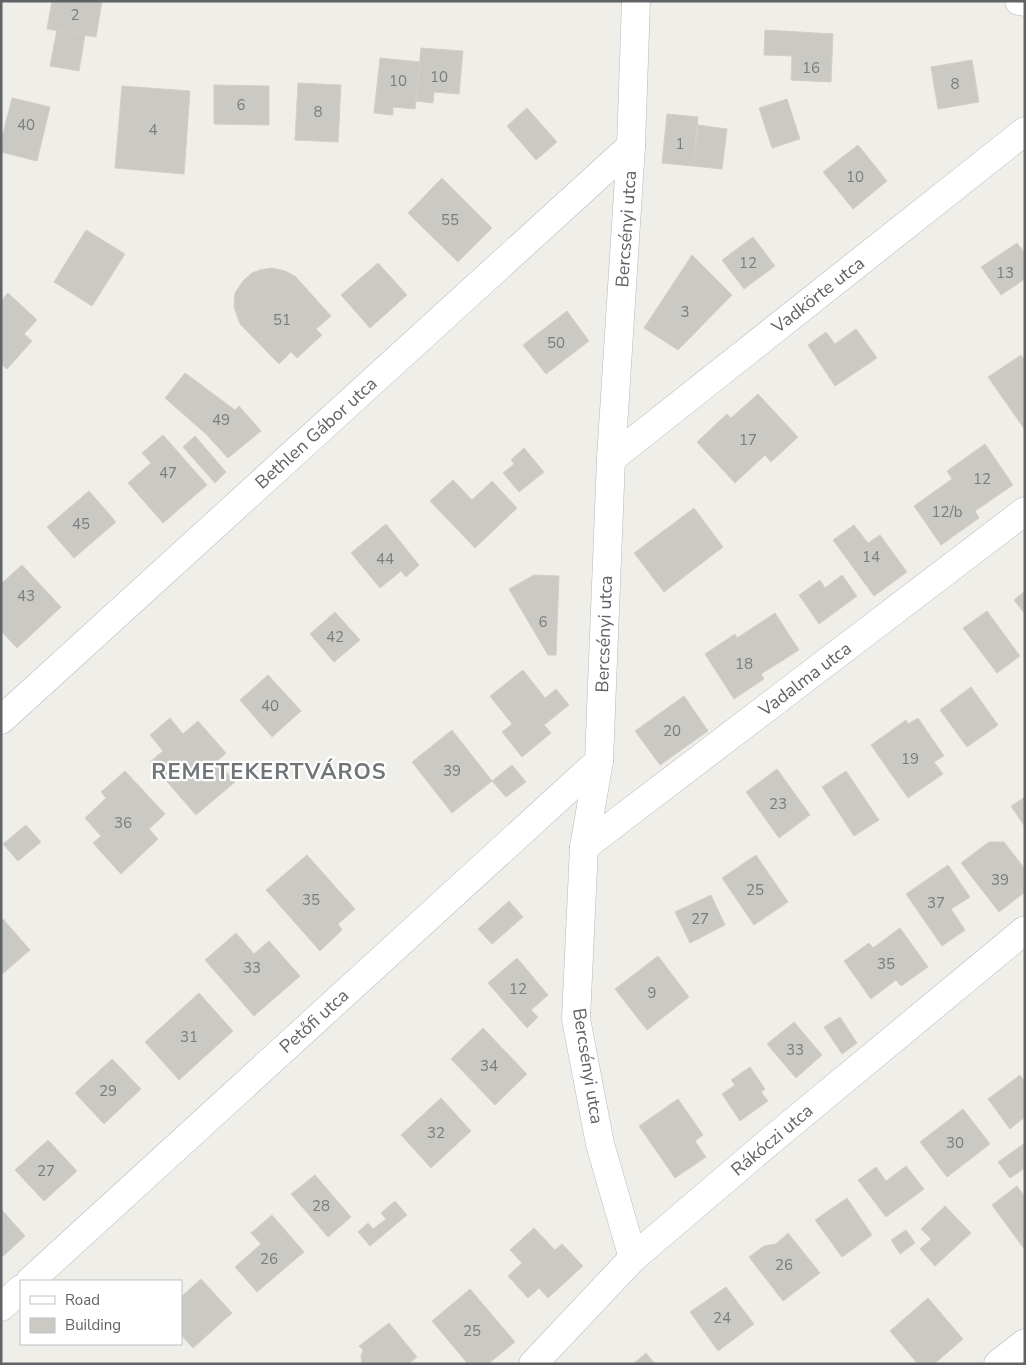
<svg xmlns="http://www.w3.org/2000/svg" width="1026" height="1365" font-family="'Nunito Sans',sans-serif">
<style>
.building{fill:#cbc9c4;stroke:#d4cfc7}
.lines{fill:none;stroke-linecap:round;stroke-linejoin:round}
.minor-casing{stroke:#b5b8bb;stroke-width:29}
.minor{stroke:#fff;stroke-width:28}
.labels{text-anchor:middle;stroke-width:4.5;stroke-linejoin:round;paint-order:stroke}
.number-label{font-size:15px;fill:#7a7c7e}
.street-label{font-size:18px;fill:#5f6366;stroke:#fff}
.district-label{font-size:22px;font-weight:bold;letter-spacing:1px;fill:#707578;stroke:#fff}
</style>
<rect width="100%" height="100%" fill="#efeee8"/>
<g class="building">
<path d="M52,1H102L96,37L47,29Z"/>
<path d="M57,30L85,35L79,71L50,66Z"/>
<path d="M765,30L833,34L831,82L791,80L792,56L764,55Z"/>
<path d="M421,48L463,51L459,94L434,92L433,103L416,101Z"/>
<path d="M380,58L420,62L415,109L393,107V115L374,113Z"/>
<path d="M972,60L979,102L938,109L931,67Z"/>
<path d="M298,83L341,85L338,142L295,140Z"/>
<path d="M214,85L269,86V125L214,124Z"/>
<path d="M122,86L190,91L184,174L115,168Z"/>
<path d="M12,98L50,107L37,161L1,152V142Z"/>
<path d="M787,99L800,139L772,148L759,108Z"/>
<path d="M527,108L557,142L536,160L507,126Z"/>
<path d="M667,114L698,117L693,166L662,163Z"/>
<path d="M698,125L727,129L722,169L693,166Z"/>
<path d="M858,145L887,181L853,209L823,172Z"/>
<path d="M442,178L492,228L458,262L408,213Z"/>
<path d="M86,230L125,254L92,306L54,282Z"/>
<path d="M753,237L775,266L744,289L722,260Z"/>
<path d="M1017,243L1025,253V279L1001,295L981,267Z"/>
<path d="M692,255L732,295L678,350L644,328Z"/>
<path d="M378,263L407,295L370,328L341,295Z"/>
<path d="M272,268L285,271L295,276L331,316L316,329L322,335L297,358L291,352L279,364L240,324L234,307L235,293L243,281L252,273L260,270Z"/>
<path d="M8,293L37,320L24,334L32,341L7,369L1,364V301Z"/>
<path d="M567,311L589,341L546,374L523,345Z"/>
<path d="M856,329L877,358L835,386L808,345L826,332L835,344Z"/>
<path d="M1021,355L1025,360V430L988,377Z"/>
<path d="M185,373L235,410L239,406L261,431L228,458L206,434L165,398Z"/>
<path d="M758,394L798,437L771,462L765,455L735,483L697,442L727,414L731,418Z"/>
<path d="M163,435L207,485L163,523L128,483L151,463L142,453Z"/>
<path d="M195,436L226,472L215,483L183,447Z"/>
<path d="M985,444L1013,485L975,511L979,518L941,545L914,506L952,479L947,471Z"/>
<path d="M524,448L544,472L519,492L503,473L514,464L511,460Z"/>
<path d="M453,480L472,500L492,481L517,508L475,548L430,501Z"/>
<path d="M89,491L116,522L74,558L47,527Z"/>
<path d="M694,508L723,547L664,592L634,553Z"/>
<path d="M386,524L419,565L406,577L401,571L380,588L351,553Z"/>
<path d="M854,525L868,543L880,535L907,572L874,596L833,540Z"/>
<path d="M22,565L61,607L17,648L1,631V584Z"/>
<path d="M534,575L559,576L556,655H548L509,589Z"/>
<path d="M842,575L857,596L819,624L799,595L820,580L825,588Z"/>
<path d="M1025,591V614L1014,600Z"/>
<path d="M987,611L1020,656L997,673L963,628Z"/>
<path d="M335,612L360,640L334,662L310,634Z"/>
<path d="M775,613L799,650L761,674L764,679L734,699L705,654L735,634L737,638Z"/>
<path d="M523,670L545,698L556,689L569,705L544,725L551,733L522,757L502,732L512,724L490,696Z"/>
<path d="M268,675L301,711L272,737L240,700Z"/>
<path d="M971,687L998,725L967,747L940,710Z"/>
<path d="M684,696L708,731L660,765L635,731Z"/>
<path d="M170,718L183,734L198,721L226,753L217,761L235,782L196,815L150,762L163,751L150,735Z"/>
<path d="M918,718L944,756L934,762L943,774L908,798L871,745L906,720L908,724Z"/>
<path d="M452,730L492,781L452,813L412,762Z"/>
<path d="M512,765L526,782L506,797L492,781Z"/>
<path d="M777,769L810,815L779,838L746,792Z"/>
<path d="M125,771L165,814L149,829L158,839L121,874L93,843L101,836L85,818L106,798L101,792Z"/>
<path d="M846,771L879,820L854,836L822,787Z"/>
<path d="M1025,797V827L1011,806Z"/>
<path d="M26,825L41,842L18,861L3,844Z"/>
<path d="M989,842H1004L1025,869V892L999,912L961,863Z"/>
<path d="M307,855L355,909L338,924L342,930L320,951L266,890Z"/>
<path d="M756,855L788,902L754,925L722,878Z"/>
<path d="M948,865L970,897L951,909L965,930L942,946L906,894Z"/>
<path d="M711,895L725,925L690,943L675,912Z"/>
<path d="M509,901L523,917L492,944L478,929Z"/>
<path d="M3,919L30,950L1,975V921Z"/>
<path d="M900,928L928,967L901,986L896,980L871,999L844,961L869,943L873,948Z"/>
<path d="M236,933L254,954L269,941L300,976L254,1016L205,960Z"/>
<path d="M658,956L689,997L647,1030L615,989Z"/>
<path d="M517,958L548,995L531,1010L538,1017L527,1028L488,983Z"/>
<path d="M199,993L233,1031L179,1080L145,1042Z"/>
<path d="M840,1017L857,1043L842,1054L824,1027Z"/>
<path d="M794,1022L822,1055L796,1078L767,1044Z"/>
<path d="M483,1028L527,1074L495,1105L451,1059Z"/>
<path d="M112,1059L141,1089L104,1124L75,1093Z"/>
<path d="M750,1067L765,1089L761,1092L768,1101L740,1121L722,1094L735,1085L731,1080Z"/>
<path d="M1020,1075L1025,1082V1117L1010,1129L988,1099Z"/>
<path d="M441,1098L471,1131L431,1168L401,1135Z"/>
<path d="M678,1099L703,1135L695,1141L706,1157L675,1178L639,1126Z"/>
<path d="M963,1109L990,1144L947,1177L920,1142Z"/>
<path d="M48,1140L77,1171L44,1201L15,1170Z"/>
<path d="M1025,1143V1168L1010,1178L998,1162Z"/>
<path d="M906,1166L924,1189L886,1217L858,1180L876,1167L886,1181Z"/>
<path d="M315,1175L351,1217L328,1237L291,1194Z"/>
<path d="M1017,1186L1025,1197V1250L992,1205Z"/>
<path d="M847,1198L872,1235L842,1257L815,1220Z"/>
<path d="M395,1201L407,1215L370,1246L358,1232L368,1223L373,1229L386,1219L381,1213Z"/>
<path d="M945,1206L971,1233L935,1266L920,1249L931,1239L921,1229Z"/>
<path d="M1,1209L25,1236L1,1258Z"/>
<path d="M272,1215L304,1252L257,1292L235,1267L261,1244L251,1233Z"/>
<path d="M534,1228L555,1250L562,1244L583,1266L548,1298L539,1288L528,1298L508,1276L522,1263L510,1250Z"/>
<path d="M906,1230L915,1243L900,1254L891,1240Z"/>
<path d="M788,1233L820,1273L783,1301L749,1257L764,1246L776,1244Z"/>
<path d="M201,1279L232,1313L193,1348L181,1335V1297Z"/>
<path d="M726,1287L754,1324L718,1351L690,1312Z"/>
<path d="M470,1289L515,1342L488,1364H468L432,1321Z"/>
<path d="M928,1298L963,1339L934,1364H918L890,1331Z"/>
<path d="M389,1323L417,1357L408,1364H362L361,1356L363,1350L359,1346Z"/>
<path d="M646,1353L655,1364H633Z"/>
</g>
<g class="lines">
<defs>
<g id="minor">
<path d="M1019,1L1025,2"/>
<path d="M611,459L1025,131"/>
<path d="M1,720L631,146"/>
<path d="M584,847L1025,511"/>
<path d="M633,1258L600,1144L576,1019L584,847L599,761L611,459L631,146L636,1"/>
<path d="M30,1281L599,761"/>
<path d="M1,1307L21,1289"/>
<path d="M533,1364L633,1258L769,1142L1025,930"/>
<path d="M998,1364L1025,1343"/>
</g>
</defs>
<use href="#minor" class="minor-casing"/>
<use href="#minor" class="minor"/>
</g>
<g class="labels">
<g class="number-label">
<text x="75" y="20">2</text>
<text x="811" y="73">16</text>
<text x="439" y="82">10</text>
<text x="398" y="86">10</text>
<text x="955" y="89">8</text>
<text x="241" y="110">6</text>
<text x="318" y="117">8</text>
<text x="26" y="130">40</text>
<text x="153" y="135">4</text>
<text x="680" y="149">1</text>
<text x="855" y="182">10</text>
<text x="450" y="225">55</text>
<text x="748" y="268">12</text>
<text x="1005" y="278">13</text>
<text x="685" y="317">3</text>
<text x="282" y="325">51</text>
<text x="556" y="348">50</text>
<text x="221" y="425">49</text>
<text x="748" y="445">17</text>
<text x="168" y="478">47</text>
<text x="982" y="484">12</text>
<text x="947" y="517">12/b</text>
<text x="81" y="529">45</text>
<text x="871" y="562">14</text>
<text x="385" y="564">44</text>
<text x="26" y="601">43</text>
<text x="543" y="627">6</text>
<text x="335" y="642">42</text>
<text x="744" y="669">18</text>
<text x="270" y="711">40</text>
<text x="672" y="736">20</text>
<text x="910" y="764">19</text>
<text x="452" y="776">39</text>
<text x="778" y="809">23</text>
<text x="123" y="828">36</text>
<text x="1000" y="885">39</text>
<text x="755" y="895">25</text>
<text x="311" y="905">35</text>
<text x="936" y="908">37</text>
<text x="700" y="924">27</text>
<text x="886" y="969">35</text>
<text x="252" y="973">33</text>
<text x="518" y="994">12</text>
<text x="652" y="998">9</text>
<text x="189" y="1042">31</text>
<text x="795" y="1055">33</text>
<text x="489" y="1071">34</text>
<text x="108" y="1096">29</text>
<text x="436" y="1138">32</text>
<text x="955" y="1148">30</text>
<text x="46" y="1176">27</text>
<text x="321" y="1211">28</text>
<text x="269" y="1264">26</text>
<text x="784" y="1270">26</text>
<text x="722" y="1323">24</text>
<text x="472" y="1336">25</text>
</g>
<g class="street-label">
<text transform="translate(626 229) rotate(-86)" y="6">Bercsényi utca</text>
<text transform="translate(818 295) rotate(-38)" y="6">Vadkörte utca</text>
<text transform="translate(316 433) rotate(-42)" y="6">Bethlen Gábor utca</text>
<text transform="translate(604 634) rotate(-88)" y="6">Bercsényi utca</text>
<text transform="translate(805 679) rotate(-37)" y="6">Vadalma utca</text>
<text transform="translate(314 1021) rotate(-42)" y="6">Petőfi utca</text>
<text transform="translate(588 1066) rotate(81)" y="6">Bercsényi utca</text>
<text transform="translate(772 1140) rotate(-40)" y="6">Rákóczi utca</text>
</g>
<g class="district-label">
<text x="269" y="779">REMETEKERTVÁROS</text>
</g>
</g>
<rect width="1026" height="1365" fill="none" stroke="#5f6366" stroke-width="5"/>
<rect x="20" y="1280" width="162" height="65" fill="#ffffff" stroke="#bfc1c2"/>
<rect x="30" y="1296" width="25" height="8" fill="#ffffff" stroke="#bfc1c2"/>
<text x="65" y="1305" font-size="15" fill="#5f6366">Road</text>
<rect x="30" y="1318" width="25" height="15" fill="#cbc9c4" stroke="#bfc1c2"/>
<text x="65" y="1330" font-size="15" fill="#5f6366">Building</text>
</svg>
